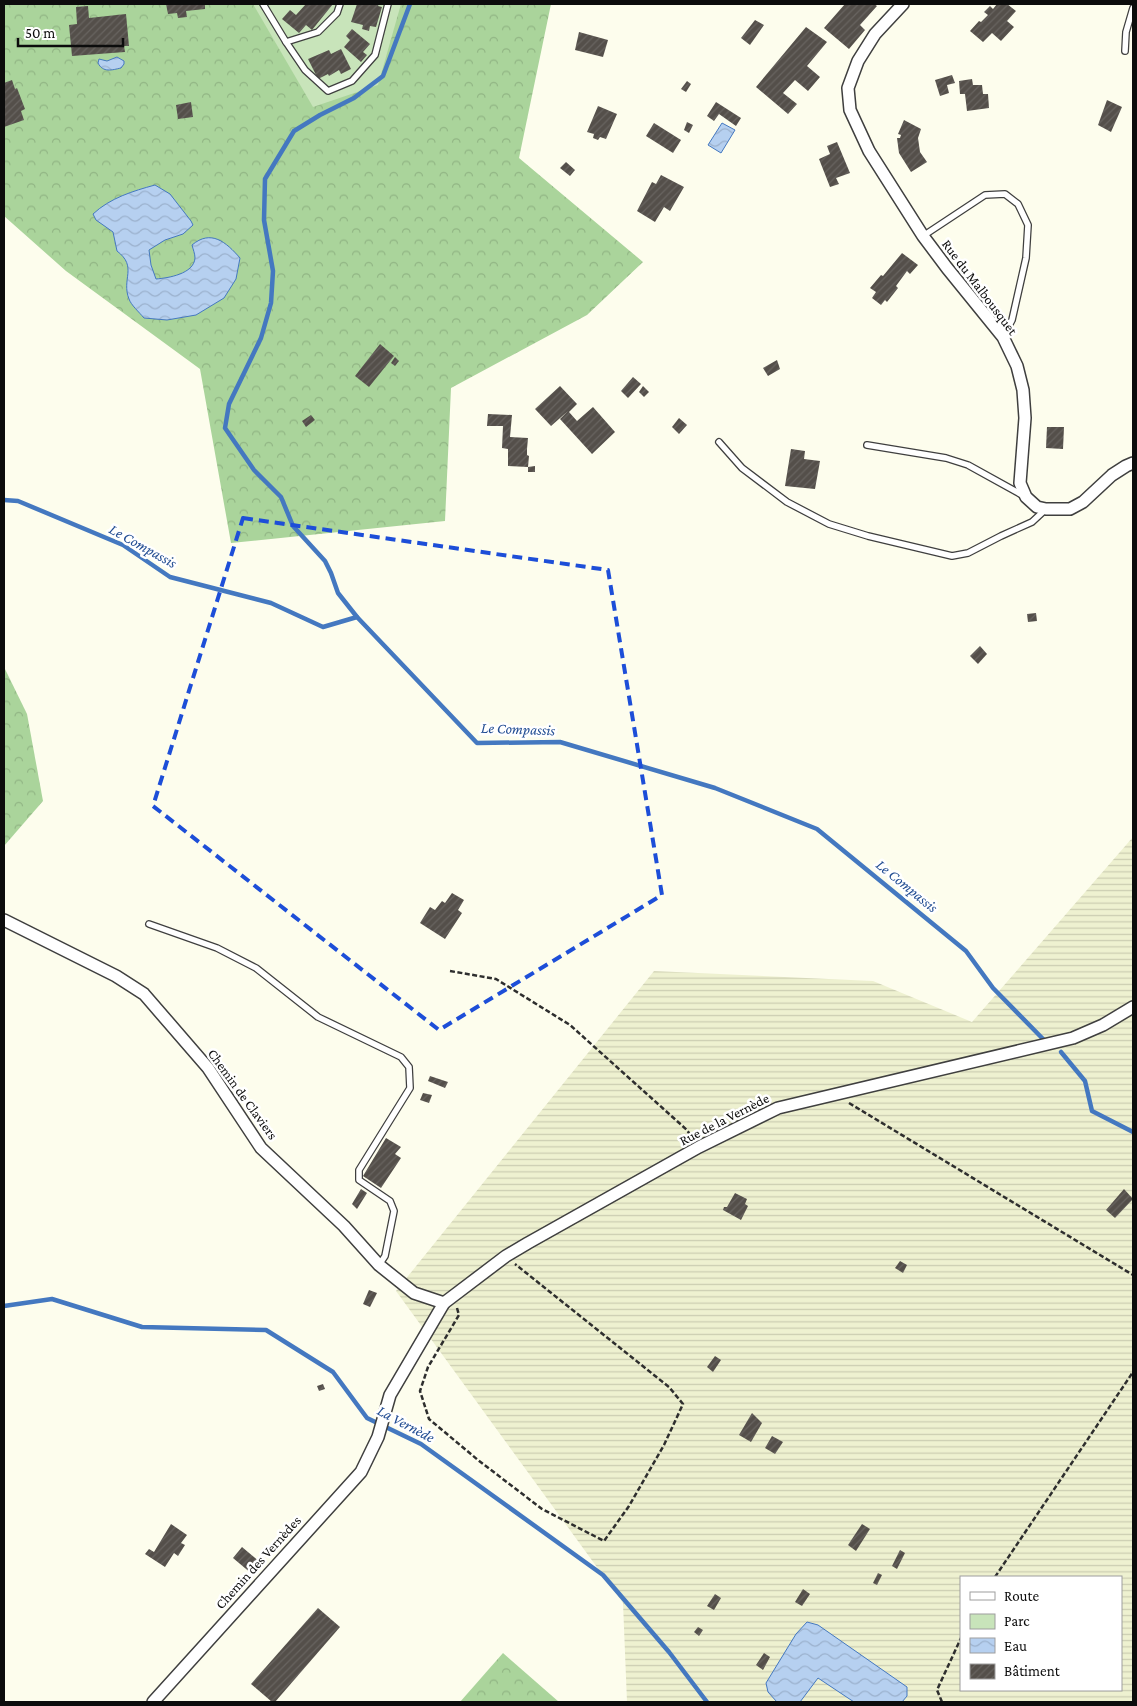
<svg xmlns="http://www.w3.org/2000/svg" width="1137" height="1706" font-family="'Crimson Pro',serif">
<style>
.farmland{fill:url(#farmland-rules);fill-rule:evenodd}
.forest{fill:url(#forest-crowns)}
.park{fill:#c8e4ba}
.water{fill:url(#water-waves);stroke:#4478c0}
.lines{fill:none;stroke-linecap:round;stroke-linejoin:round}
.stream{stroke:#4478c0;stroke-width:4.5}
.building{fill:url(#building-hatch)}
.service-casing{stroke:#3f3f3f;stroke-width:8}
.minor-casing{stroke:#3f3f3f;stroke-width:14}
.path{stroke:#2e2e2e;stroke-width:2.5;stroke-dasharray:5 2.5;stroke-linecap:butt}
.service{stroke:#fff;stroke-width:5.5}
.minor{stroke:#fff;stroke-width:11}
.marked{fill:none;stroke:#1d4ed8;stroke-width:4;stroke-dasharray:10 6;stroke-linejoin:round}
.labels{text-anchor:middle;stroke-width:5;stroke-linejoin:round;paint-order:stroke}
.street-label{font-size:14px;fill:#0c0c0c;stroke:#fff}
.water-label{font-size:15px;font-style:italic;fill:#214c92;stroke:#fff}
</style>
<defs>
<pattern id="farmland-rules" width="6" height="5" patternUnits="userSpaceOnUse" patternTransform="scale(1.25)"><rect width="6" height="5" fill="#eef1d0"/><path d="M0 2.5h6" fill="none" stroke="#cbcdb1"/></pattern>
<pattern id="forest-crowns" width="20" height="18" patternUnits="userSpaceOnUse" patternTransform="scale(1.25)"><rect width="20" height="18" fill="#aad49b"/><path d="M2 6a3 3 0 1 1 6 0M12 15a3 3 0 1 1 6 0" fill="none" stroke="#91b584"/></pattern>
<pattern id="water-waves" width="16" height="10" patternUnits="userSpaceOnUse" patternTransform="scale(1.25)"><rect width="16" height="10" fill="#b6d0f0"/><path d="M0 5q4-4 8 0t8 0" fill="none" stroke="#9bb1cd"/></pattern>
<pattern id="building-hatch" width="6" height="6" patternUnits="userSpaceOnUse" patternTransform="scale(1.25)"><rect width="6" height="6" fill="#544f4a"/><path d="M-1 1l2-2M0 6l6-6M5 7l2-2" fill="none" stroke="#686460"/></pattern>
</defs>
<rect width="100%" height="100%" fill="#fdfded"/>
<path class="farmland" d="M1133,837V1702H627L623,1603L396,1291L654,971L873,981L972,1022ZM961,1577H1121V1690H961Z"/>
<g class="forest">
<path d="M4,4H551L519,158L643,262L587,315L451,388L445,521L231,543L200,369L66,271L4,216Z"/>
<path d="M4,667L27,714L43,801L4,846Z"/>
<path d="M503,1653L559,1702H460Z"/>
</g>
<path class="park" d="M253,4H401L378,85L313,107Z"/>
<g class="water">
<path d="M117,57L124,61V64L121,68C112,70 103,73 98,63L99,59L107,61Z"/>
<path d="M722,123L735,130L721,153L708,145Z"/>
<path d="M155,185L170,194L191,221L193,225L183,234L165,240L149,250L151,265L156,279C168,278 194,274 195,258C195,254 193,249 192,245C211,229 226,242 240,258L236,279L224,298L196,315L167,320L144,318C139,312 131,305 129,299C121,279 138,267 117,251L113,232L96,220L93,214C110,198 133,191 155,185Z"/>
<path d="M807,1622L818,1625L907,1687V1696L902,1702H854L818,1678L800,1702H777L768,1692L766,1683L796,1634Z"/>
</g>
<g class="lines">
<g class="stream">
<path d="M410,4L383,76L354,98L320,115L294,131L265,179L264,220L273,271L271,303L261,338L229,404L225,428L254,470L281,497L293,526L325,561L331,573L338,593L357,617L477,743L560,742L715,788L817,829L966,951L993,988L1044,1040"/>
<path d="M4,500L18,501L123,545L170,577L271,603L323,627L357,617"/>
<path d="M1061,1052L1085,1081L1092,1111L1133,1132"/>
<path d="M4,1306L52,1299L142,1327L266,1330L333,1372L367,1418L421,1444L603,1575L669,1652L707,1702"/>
</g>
</g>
<g class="building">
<path d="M166,4H205V9L186,11L187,17L178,18L177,13L168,14Z"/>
<path d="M306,4H333L312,30L306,25L299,33L282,19L290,10L296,15Z"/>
<path d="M357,4H379L378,6L382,7L376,27L370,26L369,31L362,29L363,25L351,22Z"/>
<path d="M845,4H874L877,6L860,25L865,30L849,49L824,28Z"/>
<path d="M997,4H1007L1016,11L1007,21L1014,27L1001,41L992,33L983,42L970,31L979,21L981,22L988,15L984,12L990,6L993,9Z"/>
<path d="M88,6L89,18L126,14L129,46H124L125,52L72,56L69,25L77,24L76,7Z"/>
<path d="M755,20L764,25L750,45L741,38Z"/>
<path d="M806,27L827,42L807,66L820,77L808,91L795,80L783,93L797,104L788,114L756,87Z"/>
<path d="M352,29L370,44L363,52L367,55L361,62L344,47L350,40L346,36Z"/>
<path d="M579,32L608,40L603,57L575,50Z"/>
<path d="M341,49L351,69L341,74L339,70L329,76L328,74L318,79L308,59L329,50L331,54Z"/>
<path d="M952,75L955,83L947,85L949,93L940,96L935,80Z"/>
<path d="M972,79L973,85H982L983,94H988L989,108L967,111L965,94H960L959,81Z"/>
<path d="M12,80L15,89L17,88L25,109L21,111L24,120L4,127V83Z"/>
<path d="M687,81L691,84L686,92L681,89Z"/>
<path d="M1107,100L1122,107L1111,132L1098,125Z"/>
<path d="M191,102L193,117L178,119L176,105Z"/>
<path d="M716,102L741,118L736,126L719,114L714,121L707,116Z"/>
<path d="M598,106L617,114L606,139L600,137L598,140L593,138L594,134L587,132Z"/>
<path d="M904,120L921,129L918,138L920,152L927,162L911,172L899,153L897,138H900L901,135L898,134Z"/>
<path d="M687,122L693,125L689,133L684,130Z"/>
<path d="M654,123L681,140L673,153L646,136Z"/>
<path d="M837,142L850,173L836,178L839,184L830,187L819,159L830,154L827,146Z"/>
<path d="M566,162L575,170L570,176L560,168Z"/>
<path d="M661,175L684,187L670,211L664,207L655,222L637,211L652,182L656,184Z"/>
<path d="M902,253L918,265L910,274L907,271L896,286L898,288L887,302L885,300L881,305L872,298L876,292L870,288L881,275L883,276Z"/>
<path d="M380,344L394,356L369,387L355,376Z"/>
<path d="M395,357L399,361L395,366L391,363Z"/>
<path d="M777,360L780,369L768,376L763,368Z"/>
<path d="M633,377L641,384L628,398L621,391Z"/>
<path d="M560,386L577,404L569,412L577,421L593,407L615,432L592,454L560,419L568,411L551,426L535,409Z"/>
<path d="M643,386L649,392L644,397L639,392Z"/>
<path d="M488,414L512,415L510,437L528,438L527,449V455L529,456L528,467L508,466V449L502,448L503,426H487Z"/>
<path d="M311,415L315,420L306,427L302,421Z"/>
<path d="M679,418L687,425L679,434L672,427Z"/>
<path d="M1047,427H1064L1063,449L1046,448Z"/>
<path d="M791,449L805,451L804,459L820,461L815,489L785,486Z"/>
<path d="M535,466V472H528V467Z"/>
<path d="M1036,613L1037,621L1028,622L1027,614Z"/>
<path d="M980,646L987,654L978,664L970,656Z"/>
<path d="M452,893L464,900L458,910L462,913L445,939L420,923L430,907L435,910L442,901L445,903Z"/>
<path d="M430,1076L448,1082L445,1088L428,1081Z"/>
<path d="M423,1093L432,1095L429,1103L420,1100Z"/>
<path d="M386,1138L401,1147L395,1154L401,1158L381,1188L363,1176Z"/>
<path d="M361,1189L367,1193L357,1209L352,1204Z"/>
<path d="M1124,1189L1133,1199L1115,1218L1106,1210Z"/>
<path d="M735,1193L747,1199L745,1204L748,1206L741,1220L723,1210L724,1207H727Z"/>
<path d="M900,1261L907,1265L903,1273L895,1268Z"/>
<path d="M369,1290L377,1293L370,1307L363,1304Z"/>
<path d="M715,1356L721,1360L713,1372L707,1367Z"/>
<path d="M323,1384L325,1389L319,1391L317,1386Z"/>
<path d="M752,1413L762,1423L751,1442L739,1435Z"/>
<path d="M772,1436L783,1442L775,1454L765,1448Z"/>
<path d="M171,1524L187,1535L181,1543L185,1545L178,1556L174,1553L165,1567L145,1554L149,1549L154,1552Z"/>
<path d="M862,1524L870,1529L856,1551L848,1545Z"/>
<path d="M242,1547L261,1563L252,1574L233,1558Z"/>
<path d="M900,1550L905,1553L897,1569L892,1566Z"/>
<path d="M878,1573L882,1575L877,1585L873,1583Z"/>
<path d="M803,1589L810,1594L802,1606L795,1602Z"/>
<path d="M715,1594L721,1598L714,1610L707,1606Z"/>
<path d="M318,1608L340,1627L275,1702H272L251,1684Z"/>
<path d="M698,1627L703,1630L699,1636L694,1632Z"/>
<path d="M764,1653L770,1657L763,1670L756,1665Z"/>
</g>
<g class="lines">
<defs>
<g id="service">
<path d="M263,4L286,42L318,32L337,13L340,4"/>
<path d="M286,42L305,70L328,91L352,81L375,55L388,4"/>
<path d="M1125,51L1126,32L1133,8"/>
<path d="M923,236L985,195L1005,194L1018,204L1028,225L1026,258L1012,320L1003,337"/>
<path d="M719,442L742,468L787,502L829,524L868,536L952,556L968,553L1001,536L1032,522L1046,509"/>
<path d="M867,445L946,458L968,465L1024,496"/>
<path d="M149,924L217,948L256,968L318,1017L401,1057L409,1067L410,1088L359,1170V1180L390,1201L394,1211L385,1256L379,1265"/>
</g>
<g id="minor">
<path d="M903,4L875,34L858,61L848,88L850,110L869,151L923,236L947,268L1003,337L1017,366L1023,390L1025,418L1020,483L1026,497L1037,507L1046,509H1070L1083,502L1112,475L1126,466L1133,463"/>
<path d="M4,920L116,976L144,994L208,1068L261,1148L344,1226L379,1265L414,1293L444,1303"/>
<path d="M153,1702L361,1472L378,1437L390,1395L444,1303L506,1256L528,1243L699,1147L778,1108L1073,1038L1103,1025L1133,1007"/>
</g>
</defs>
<use href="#service" class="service-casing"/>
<use href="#minor" class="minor-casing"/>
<g class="path">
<path d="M450,971L496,979L570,1025L687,1130L692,1138"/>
<path d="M849,1103L1133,1275"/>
<path d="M457,1308L459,1315L428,1367L420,1391L429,1419L478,1460L542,1509L604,1541L629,1506L664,1445L683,1404L669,1387L515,1264"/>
<path d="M995,1577L1133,1372"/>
<path d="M942,1702L937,1690L961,1638"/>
</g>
<use href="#service" class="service"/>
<use href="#minor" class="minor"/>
</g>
<path class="marked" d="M243,518L608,570L662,895L439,1030L153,806Z"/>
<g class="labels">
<g class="street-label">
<text transform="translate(980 287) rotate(53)" y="5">Rue du Malbousquet</text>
<text transform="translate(243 1094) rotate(54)" y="5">Chemin de Claviers</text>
<text transform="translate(724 1119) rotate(-27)" y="5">Rue de la Vernède</text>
<text transform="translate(258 1562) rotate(-48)" y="5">Chemin des Vernèdes</text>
</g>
<g class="water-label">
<text transform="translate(143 546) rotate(29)" y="5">Le Compassis</text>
<text transform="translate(518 729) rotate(2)" y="5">Le Compassis</text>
<text transform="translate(907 886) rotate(39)" y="5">Le Compassis</text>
<text transform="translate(406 1424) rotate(28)" y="5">La Vernède</text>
</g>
</g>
<rect width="1137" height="1706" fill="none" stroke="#0c0c0c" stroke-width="10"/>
<rect x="960" y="1576" width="162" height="115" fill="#ffffff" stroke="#9e9e9e"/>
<rect x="970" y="1592" width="25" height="8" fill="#ffffff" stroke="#9e9e9e"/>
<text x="1004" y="1601" font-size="15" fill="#0c0c0c">Route</text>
<rect x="970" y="1614" width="25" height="15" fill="#c8e4ba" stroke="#9e9e9e"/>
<text x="1004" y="1626" font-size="15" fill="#0c0c0c">Parc</text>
<rect x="970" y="1638" width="25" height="15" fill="url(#water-waves)" stroke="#9e9e9e"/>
<text x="1004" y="1651" font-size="15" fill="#0c0c0c">Eau</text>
<rect x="970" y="1664" width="25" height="15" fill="url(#building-hatch)" stroke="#9e9e9e"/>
<text x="1004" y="1676" font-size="15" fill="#0c0c0c">Bâtiment</text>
<path d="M18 38v8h105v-8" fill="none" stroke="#0c0c0c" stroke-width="2.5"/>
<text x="25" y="38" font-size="15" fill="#0c0c0c" stroke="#ffffff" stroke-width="4" paint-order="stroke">50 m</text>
</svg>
